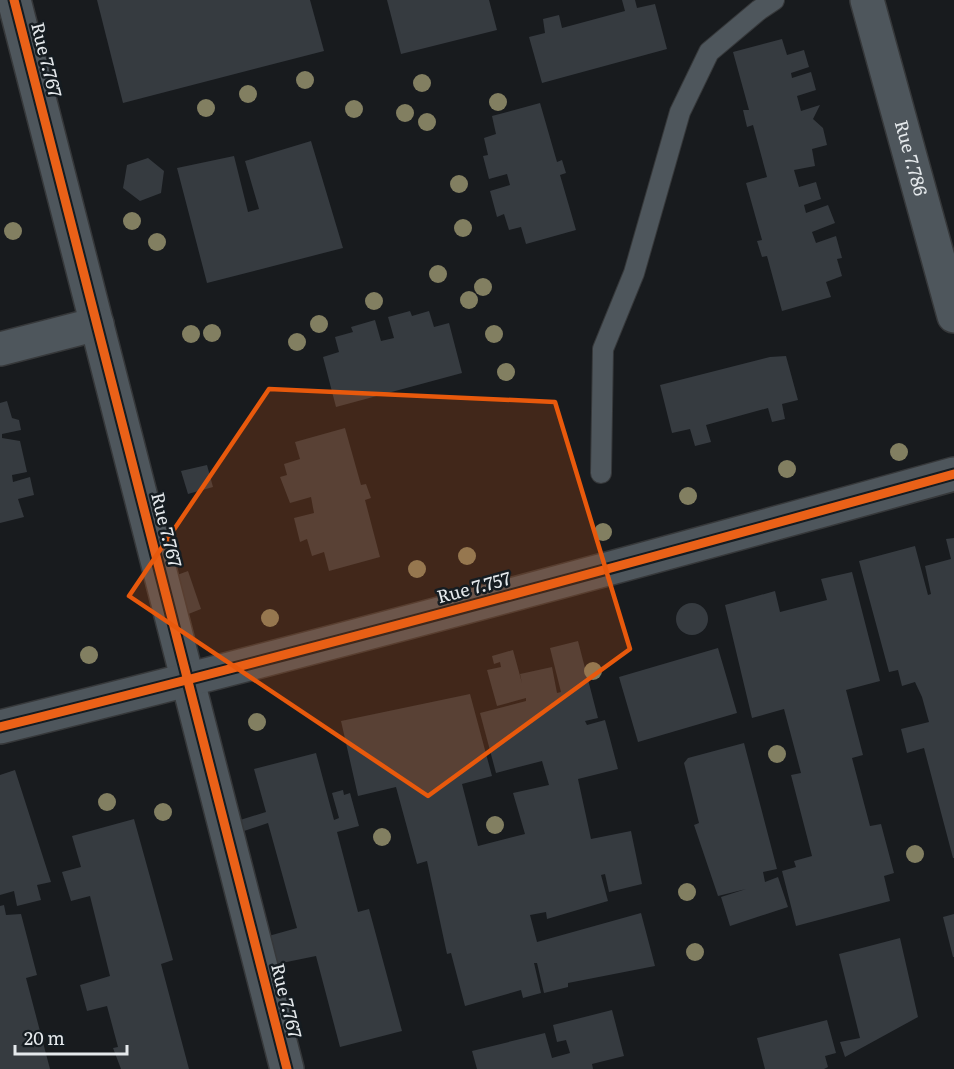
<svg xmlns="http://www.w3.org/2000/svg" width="954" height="1069" font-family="Literata,serif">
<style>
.building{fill:#363b40}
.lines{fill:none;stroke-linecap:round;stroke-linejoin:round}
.lane-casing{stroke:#36383a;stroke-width:22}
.street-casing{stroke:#36383a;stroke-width:36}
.lane{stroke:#4e565c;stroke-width:20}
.street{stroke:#4e565c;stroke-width:33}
.cycleway-casing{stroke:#151c21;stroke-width:13}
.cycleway{stroke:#ea6118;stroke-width:9}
.tree{fill:#827f61}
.marked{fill:#e8590c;fill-opacity:0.2;stroke:#e8590c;stroke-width:4.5;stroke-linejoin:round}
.labels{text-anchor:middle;stroke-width:5;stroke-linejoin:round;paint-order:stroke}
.street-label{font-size:18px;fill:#e5e9ec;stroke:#151c21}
</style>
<rect width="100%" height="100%" fill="#181b1e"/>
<g class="building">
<path d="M97,0H310L324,51L123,103Z"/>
<path d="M387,0H489L497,30L401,54Z"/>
<path d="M622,0H635L637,8L655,4L667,49L542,83L529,37L545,33L543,19L559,15L562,28L625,11Z"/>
<path d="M782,39L787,55L804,50L809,67L791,73L792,78L811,72L816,90L797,96L801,111L820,105L813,119L823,128L827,145L812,149L815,166L794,170L799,187L816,182L821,199L804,205L806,213L828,205L835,223L812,232L816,243L836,236L842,258L837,259L842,276L826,282L831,297L782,311L767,256L762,257L757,241L762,240L746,183L767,177L753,125L747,127L743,110H749L733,52Z"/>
<path d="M540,103L557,162L562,160L566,173L560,175L576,230L526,244L521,227L509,230L504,214L497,217L490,191L510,185L507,174L489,179L483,156L488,155L484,138L496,134L492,116Z"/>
<path d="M311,141L343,248L207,283L177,168L234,156L248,212L259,209L245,161Z"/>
<path d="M148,158L164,171L161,193L140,201L123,188L125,177L127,165Z"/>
<path d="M410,311L412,316L429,311L434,327L449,323L462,373L336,407L323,357L339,352L335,337L353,332L351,327L375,320L381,341L394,338L388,317Z"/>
<path d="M786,356L798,400L782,404L785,419L772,422L768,408L706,425L711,442L695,446L690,429L672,433L660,385L770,357Z"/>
<path d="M7,401L12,418L19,420L21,430L2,434V438L20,441L27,472L12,475L13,482L30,477L34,495L18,499L24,517L0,523V403Z"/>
<path d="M345,428L361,485L366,484L371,498L365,500L380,557L329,571L324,552L312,556L307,539L300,542L294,518L314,513L311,497L290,503L280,477L287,475L284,464L300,459L295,442Z"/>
<path d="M207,465L213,487L188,494L181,471Z"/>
<path d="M954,538V858H953L924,748L907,753L901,729L929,722L922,697L915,682L902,686L898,670L889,672L859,561L915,546L928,595L931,594L925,566L951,559L946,539Z"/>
<path d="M188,571L201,609L181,617L166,579Z"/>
<path d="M852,572L880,681L846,690L863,755L852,758L870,826L881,824L894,873L884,876L890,901L796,926L782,871L796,867L794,861L812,856L791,775L801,773L784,709L752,718L725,605L775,591L780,612L827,600L821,579Z"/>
<circle cx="692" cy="619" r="16"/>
<path d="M578,641L598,718L585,721L587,725L605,720L618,769L578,779L591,839L631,831L642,884L609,892L605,874L601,875L608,901L547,919L546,912L530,915L537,942L641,913L655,966L568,983V987L544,993L537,963H534L541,993L523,998L521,990L465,1006L451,953L447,954L427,861L417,864L396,787L358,796L341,721L470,694L492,776L462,784L478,846L525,834L513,793L549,785L542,761L496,773L480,713L526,701V698L497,706L487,670L501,667L500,662L494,664L492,656L513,650L522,683L520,674L552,667L557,693L561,692L550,648Z"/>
<path d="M718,648L737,713L638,742L619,677Z"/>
<path d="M744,743L777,869L763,872L765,882L778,877L788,907L730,926L721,897L746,889L718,896L694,825L699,823L684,763L688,758Z"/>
<path d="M316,753L334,820L339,818L332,793L343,790L344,795L350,793L359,826L337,832L358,912L369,909L402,1031L340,1047L316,956L272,965L265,937L297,928L268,823L241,832L237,821L266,812L254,769Z"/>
<path d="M15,770L51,882L37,885L41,900L17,906L14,891L0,895V775Z"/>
<path d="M134,819L173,960L161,964L189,1069H121L113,1048L118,1047L107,1006L87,1011L80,985L110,976L90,896L71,901L62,872L81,867L72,836Z"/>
<path d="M4,905L6,915L21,914L37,975L26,978L50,1069H0V906Z"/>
<path d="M954,914V957H953L943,917Z"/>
<path d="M900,938L918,1017L845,1057L840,1042L860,1038L839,954Z"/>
<path d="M612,1010L624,1056L592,1064L593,1069H477L472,1051L545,1033L552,1058L570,1053L566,1040L557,1042L553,1025Z"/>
<path d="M827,1020L836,1053L825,1056L828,1067L824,1069H765L757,1038Z"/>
</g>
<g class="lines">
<defs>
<path id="lane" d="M601,473L603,349L634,273L680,112L709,52L759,10L774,0"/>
<g id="street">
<path d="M14,0L287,1069"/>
<path id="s1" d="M867,0L954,316"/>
<path d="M0,349L97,324"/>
<path d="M0,727C320,648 637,562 954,474"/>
</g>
</defs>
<use href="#lane" class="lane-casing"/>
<use href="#street" class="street-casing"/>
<use href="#lane" class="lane"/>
<use href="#street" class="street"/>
<defs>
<g id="cycleway">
<path d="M14,0L287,1069"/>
<path d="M0,727C320,648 637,562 954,474"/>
</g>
</defs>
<use href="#cycleway" class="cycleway-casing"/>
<use href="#cycleway" class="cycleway"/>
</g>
<g class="tree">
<circle cx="305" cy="80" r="9"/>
<circle cx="422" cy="83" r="9"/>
<circle cx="248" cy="94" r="9"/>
<circle cx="498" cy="102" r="9"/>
<circle cx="206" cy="108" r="9"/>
<circle cx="354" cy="109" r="9"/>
<circle cx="405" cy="113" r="9"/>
<circle cx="427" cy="122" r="9"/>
<circle cx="459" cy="184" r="9"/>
<circle cx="132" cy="221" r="9"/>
<circle cx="463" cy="228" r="9"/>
<circle cx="13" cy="231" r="9"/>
<circle cx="157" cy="242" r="9"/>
<circle cx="438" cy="274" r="9"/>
<circle cx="483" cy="287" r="9"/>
<circle cx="469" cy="300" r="9"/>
<circle cx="374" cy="301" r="9"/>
<circle cx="319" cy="324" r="9"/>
<circle cx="212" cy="333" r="9"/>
<circle cx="191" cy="334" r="9"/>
<circle cx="494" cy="334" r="9"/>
<circle cx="297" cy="342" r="9"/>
<circle cx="506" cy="372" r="9"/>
<circle cx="899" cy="452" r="9"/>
<circle cx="787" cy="469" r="9"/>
<circle cx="688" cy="496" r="9"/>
<circle cx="603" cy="532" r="9"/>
<circle cx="467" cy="556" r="9"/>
<circle cx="417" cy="569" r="9"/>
<circle cx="270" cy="618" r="9"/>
<circle cx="89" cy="655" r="9"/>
<circle cx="593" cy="671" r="9"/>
<circle cx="257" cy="722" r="9"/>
<circle cx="777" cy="754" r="9"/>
<circle cx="107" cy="802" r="9"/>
<circle cx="163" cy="812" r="9"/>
<circle cx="495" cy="825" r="9"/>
<circle cx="382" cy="837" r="9"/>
<circle cx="915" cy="854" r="9"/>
<circle cx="687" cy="892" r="9"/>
<circle cx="695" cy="952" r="9"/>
</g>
<path class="marked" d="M269,389L555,402L630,649L428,796L129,596Z"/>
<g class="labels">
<g class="street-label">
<text transform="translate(46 60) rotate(76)" y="6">Rue 7.767</text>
<text dy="6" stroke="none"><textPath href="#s1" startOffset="164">Rue 7.786</textPath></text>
<text transform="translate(166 530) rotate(76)" y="6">Rue 7.767</text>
<text transform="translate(474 588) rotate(-15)" y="6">Rue 7.757</text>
<text transform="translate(286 1001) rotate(76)" y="6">Rue 7.767</text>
</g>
</g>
<path d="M15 1045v9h112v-9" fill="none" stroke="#e5e9ec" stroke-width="3"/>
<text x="24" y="1045" font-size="18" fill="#e5e9ec" stroke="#151c21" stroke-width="4.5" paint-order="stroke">20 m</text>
</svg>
